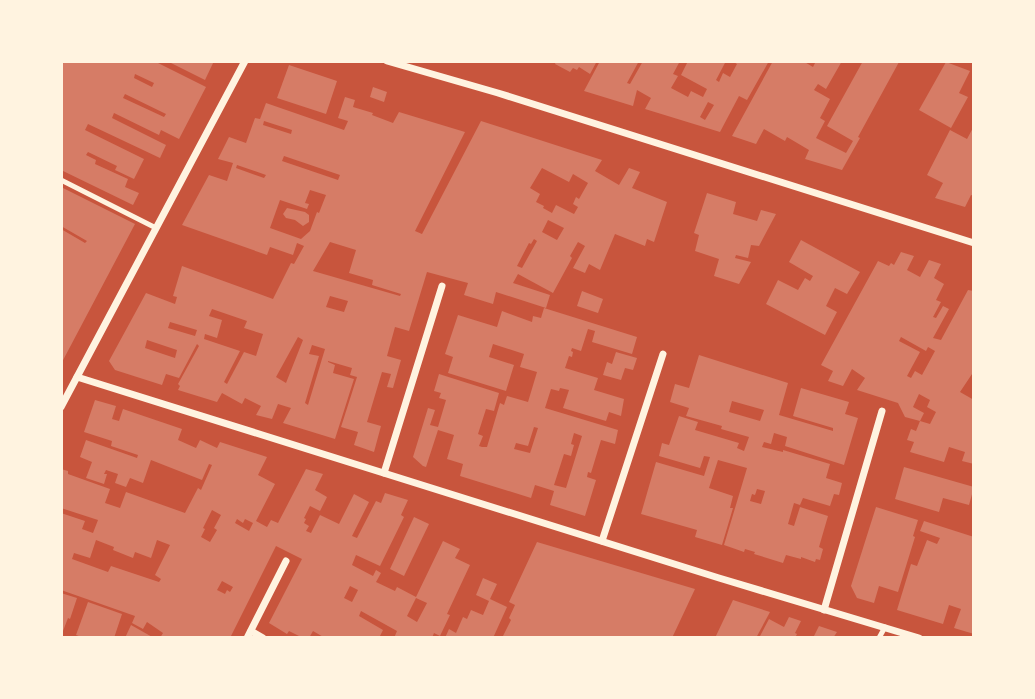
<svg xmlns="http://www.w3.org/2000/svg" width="1035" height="699" font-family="Montserrat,sans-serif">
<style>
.building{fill:#d67c66;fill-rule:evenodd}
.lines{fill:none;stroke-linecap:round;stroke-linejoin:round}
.service{stroke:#fff3e0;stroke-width:5}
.minor{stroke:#fff3e0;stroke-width:7}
</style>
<rect width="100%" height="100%" fill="#c8553d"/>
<g class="building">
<path d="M61,61H154L206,87L179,139L161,130L159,135L114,113L112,118L166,145L160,158L88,124L85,130L144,159L134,179L115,170L117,166L88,152L86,155L96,160L95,164L128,179L125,187L139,193L133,205L61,170ZM135,74L154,83L152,87L134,78ZM125,94L166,114L164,117L123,98Z"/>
<path d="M167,61H214L205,80Z"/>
<path d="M556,61H597L590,74L579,67L577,70L573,68L570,72L555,64Z"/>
<path d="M600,61H639L627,83L630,84L643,61H680L673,74L678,76L671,88L688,97L691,91L703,97L707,89L681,75L688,61H726L716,80L719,82L723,73L730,77L737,64L732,61H769L747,100L739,96L720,132L645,109L651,98L637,90L633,106L584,91ZM708,102L714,105L705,120L700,117Z"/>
<path d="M773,61H803L813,67L816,61H842L826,89L818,84L814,90L830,99L820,118L825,121L816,138L846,153L853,141L827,126L863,61L899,62L858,137L860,138L842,170L805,159L809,150L787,137L785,141L764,129L756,144L732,136Z"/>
<path d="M946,62L970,71L959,93L968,97L951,128L919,110Z"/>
<path d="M289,65L337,81L326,114L277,98Z"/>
<path d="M373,87L387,92L384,102L370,97Z"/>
<path d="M345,97L355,100L353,107L373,113L372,115L393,123L399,112L465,132L415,231L422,234L481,121L602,160L595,171L619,185L629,168L640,172L632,188L667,202L654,242L647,239L645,246L615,234L600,270L589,264L585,273L573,268L585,246L578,242L570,256L572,258L553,293L518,274L513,283L550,295L546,308L496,292L493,304L464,295L468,283L427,272L409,331L395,327L387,356L401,360L393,388L387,387L391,374L382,372L367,422L381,426L374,452L354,445L358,432L341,427L357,377L350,375L352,368L328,361V362L335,365L333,373L354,379L335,439L283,423L291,408L278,404L272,419L256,415L261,406L245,398L242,404L222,393L217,402L178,390L180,386L178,384L199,346L197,344L179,378L166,374L162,385L115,370L109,361L146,293L175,304L177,297L173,296L182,266L273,299L291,263L294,264L304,246L297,243L293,255L270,247L267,255L182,225L209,175L227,181L233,163L218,159L229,137L246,143L255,118L260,119L266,103L344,130L348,121L338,118ZM264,121L292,130L291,134L263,125ZM284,156L340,175L338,180L282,161ZM237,165L266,175L264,178L236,168ZM542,168L569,182L573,174L588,183L579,199L576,197L573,204L578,207L574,214L556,205L552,213L543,208L544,206L536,202L540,194L530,188ZM310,190L326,195L319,213L317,212L310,231L301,239L270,228L280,200L307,209L309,204L305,203ZM548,220L564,228L557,240L542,232ZM534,239L537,241L522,268L517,266L529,243L531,244ZM330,242L356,250L349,273L373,280L372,285L401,294L400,296L313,271ZM330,296L348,301L344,312L326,307ZM212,309L247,321L244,328L263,334L256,356L244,352L227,384L224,382L240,351L204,339L205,334L217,338L222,320L209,316ZM170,322L197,330L195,336L168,328ZM298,337L303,340L286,383L276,377ZM147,340L177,350L175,358L145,348ZM312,345L325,349L308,405L305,403L319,356L309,354Z"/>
<path d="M974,126V196L971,195L965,207L935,198L943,183L927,175L950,130L967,139Z"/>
<path d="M61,187L135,224L61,364V229L85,243L87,241L61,226Z"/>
<path d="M707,193L736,202L733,214L757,221L761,210L776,214L759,246L751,245L748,258L736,255L735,258L751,262L739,284L714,276L719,259L695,251L699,235L694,233Z"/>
<path d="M287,208L305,212L309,215V222L303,226L295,220L286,218L283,214Z"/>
<path d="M801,240L860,272L847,294L835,288L826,306L837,312L825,335L766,304L778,280L798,290L805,278L810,281L813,276L789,262Z"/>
<path d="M901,252L914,256L907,270L920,277L929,260L941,264L934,278L944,284L936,300L941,302L933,317L936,318L943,306L949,309L933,338L941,340L968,290L974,291V371L960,392L974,400V464L962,461L965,452L949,447L944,462L910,452L914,442L907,440L911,429L916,431L920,421L930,424L936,412L927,407L930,400L919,394L913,407L924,413L920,421L905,417L898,403L857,390L865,378L852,369L843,386L828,381L833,371L821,365L878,261L889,266L891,263L894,265ZM901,337L926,351L928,347L935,351L922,375L915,371L911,378L907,376L920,352L899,341Z"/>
<path d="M582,291L603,299L598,313L577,306Z"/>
<path d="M544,308L637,337L632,354L592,342L595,331L588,329L581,351L572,348L571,351L573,352L572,357L569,356L565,368L598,378L594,390L624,399L621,416L609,412L606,421L563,408L569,390L560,388L559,391L551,389L545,408L618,430L615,444L601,440L591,473L588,472L587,477L596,480L585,516L550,505L554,491L535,485L531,498L460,476L463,464L447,459L454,435L438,430L426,467L423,466L413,457L428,408L435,410L430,425L438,427L446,400L439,398L441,393L434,391L439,374L499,393L494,411L486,409L478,434L483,436L479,446L482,447H487L500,403L504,405L507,396L528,402L537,372L520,367L524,354L493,344L489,357L514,365L506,391L448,373L453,357L445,354L458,315L497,327L502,311L532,322L533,316L541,318ZM534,427L538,428L530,453L514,449L516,443L528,446ZM574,433L582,436L566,488L554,485L564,454L571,456L574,445L571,444Z"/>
<path d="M616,352L637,358L633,370L625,368L621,380L603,375L607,362L612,364Z"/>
<path d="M699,355L788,383L779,415L833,431V428L793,416L801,388L849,402L845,414L858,418L844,465L785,446L787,437L774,433L771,444L764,442L762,447L783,452V450L830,464L826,478L842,483L839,495L834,494L830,506L803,498L800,505L794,503L788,524L794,526L800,507L828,516L819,547L823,549L820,560L816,559L815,562L801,557V559L786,555L783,563L754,554L755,552L745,549L744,552L724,545L747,468L718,460L709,488L733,496L730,508H733L722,545L695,537L697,530L641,514L656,462L704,476L710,457L704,456L700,468L659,456L662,443L669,445L679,416L698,422L695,430L739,443L737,448L744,451L749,437L721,429L722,426L686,416L689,408L670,402L675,384L689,388ZM732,401L764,410L760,421L729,412ZM757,489L765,491L761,504L750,501L752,494L755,495Z"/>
<path d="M95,400L116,406L112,419L119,421L123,409L182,429L178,440L196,448L200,440L217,448L220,442L267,457L258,475L275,484L256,521L267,527L271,520L278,523L306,469L323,474L315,490L327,497L320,511L310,506L304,518L306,519L304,523L309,526L306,531L311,533L320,515L339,524L354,494L369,502L352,536L357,538L376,501L381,503L385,493L408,500L401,515L404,517L380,566L356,555L352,565L373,576L376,570L381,573L376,582L395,591L397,587L416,597L443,541L460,549L455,558L470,565L447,614L450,615L440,636L434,633L432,638H394L397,631L361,611L359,616L383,630L379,638H325L313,631L309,638H303L289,631L287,634L269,623L302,559L276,546L230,638H160L163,633L147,622L143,629L132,623L135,616L61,590V513L85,521L82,529L93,533L98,520L61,508V469L68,471V474L110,489L105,503L120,508L126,492L185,513L198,488L201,490L212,465L209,464L202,480L151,460L143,483L130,478L126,487L115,483L118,474L106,470L104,474H107L104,484L86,478L92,462L80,457L86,440L137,458L138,455L111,446L112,441L84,432ZM212,510L221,515L214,528L217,530L210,542L201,537L205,529L203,528ZM237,519L243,523L245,519L253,523L249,531L235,523ZM96,540L114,547L113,550L133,558L135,552L151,558L157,540L170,545L155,575L161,579L159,582L111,566L108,572L72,559L74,553L90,558ZM222,581L233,587L230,592L227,590L225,594L217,590ZM350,586L358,590L352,602L344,598ZM416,598L427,603L417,622L407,616Z"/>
<path d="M904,467L974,487L969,505L943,498L939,512L895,499Z"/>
<path d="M876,507L918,520L913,536L915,537L898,592L879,586L874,603L857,598L851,586Z"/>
<path d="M414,517L429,524L404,576L390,569Z"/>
<path d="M924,521L974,537V634L954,628L961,609L949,605L943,624L897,610L911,564L917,566L927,540L937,544L940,538L920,531Z"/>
<path d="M537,542L695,589L672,638H502L511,620L509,618L515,605L509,602Z"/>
<path d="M483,578L497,584L490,599L507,607L493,638H445L449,629L456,633L463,617L467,619L471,610L483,615L489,601L476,595Z"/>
<path d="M61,593L77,598L70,619L68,618L63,631L61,630Z"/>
<path d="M733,600L770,612L756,638H715Z"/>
<path d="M88,602L122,614L114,638H84L76,635Z"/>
<path d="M789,617L801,621L795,633L797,634L795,638H759L769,619L784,627Z"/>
<path d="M131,625L154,638H125Z"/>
<path d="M819,626L837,632L833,638H813Z"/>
</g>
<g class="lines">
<g class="service">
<path d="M61,180L156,228"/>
<path d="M879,638L885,627"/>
</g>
<g class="minor">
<path d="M387,61L498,93L974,243"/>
<path d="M77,377L719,578L919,638"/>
<path d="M61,407L245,61"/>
<path d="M384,473L442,286"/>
<path d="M602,541L663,354"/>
<path d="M824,610L882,411"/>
<path d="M251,631L263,638"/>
<path d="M247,638L286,561"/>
</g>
</g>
<rect width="1035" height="699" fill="none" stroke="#fff3e0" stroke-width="126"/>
</svg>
